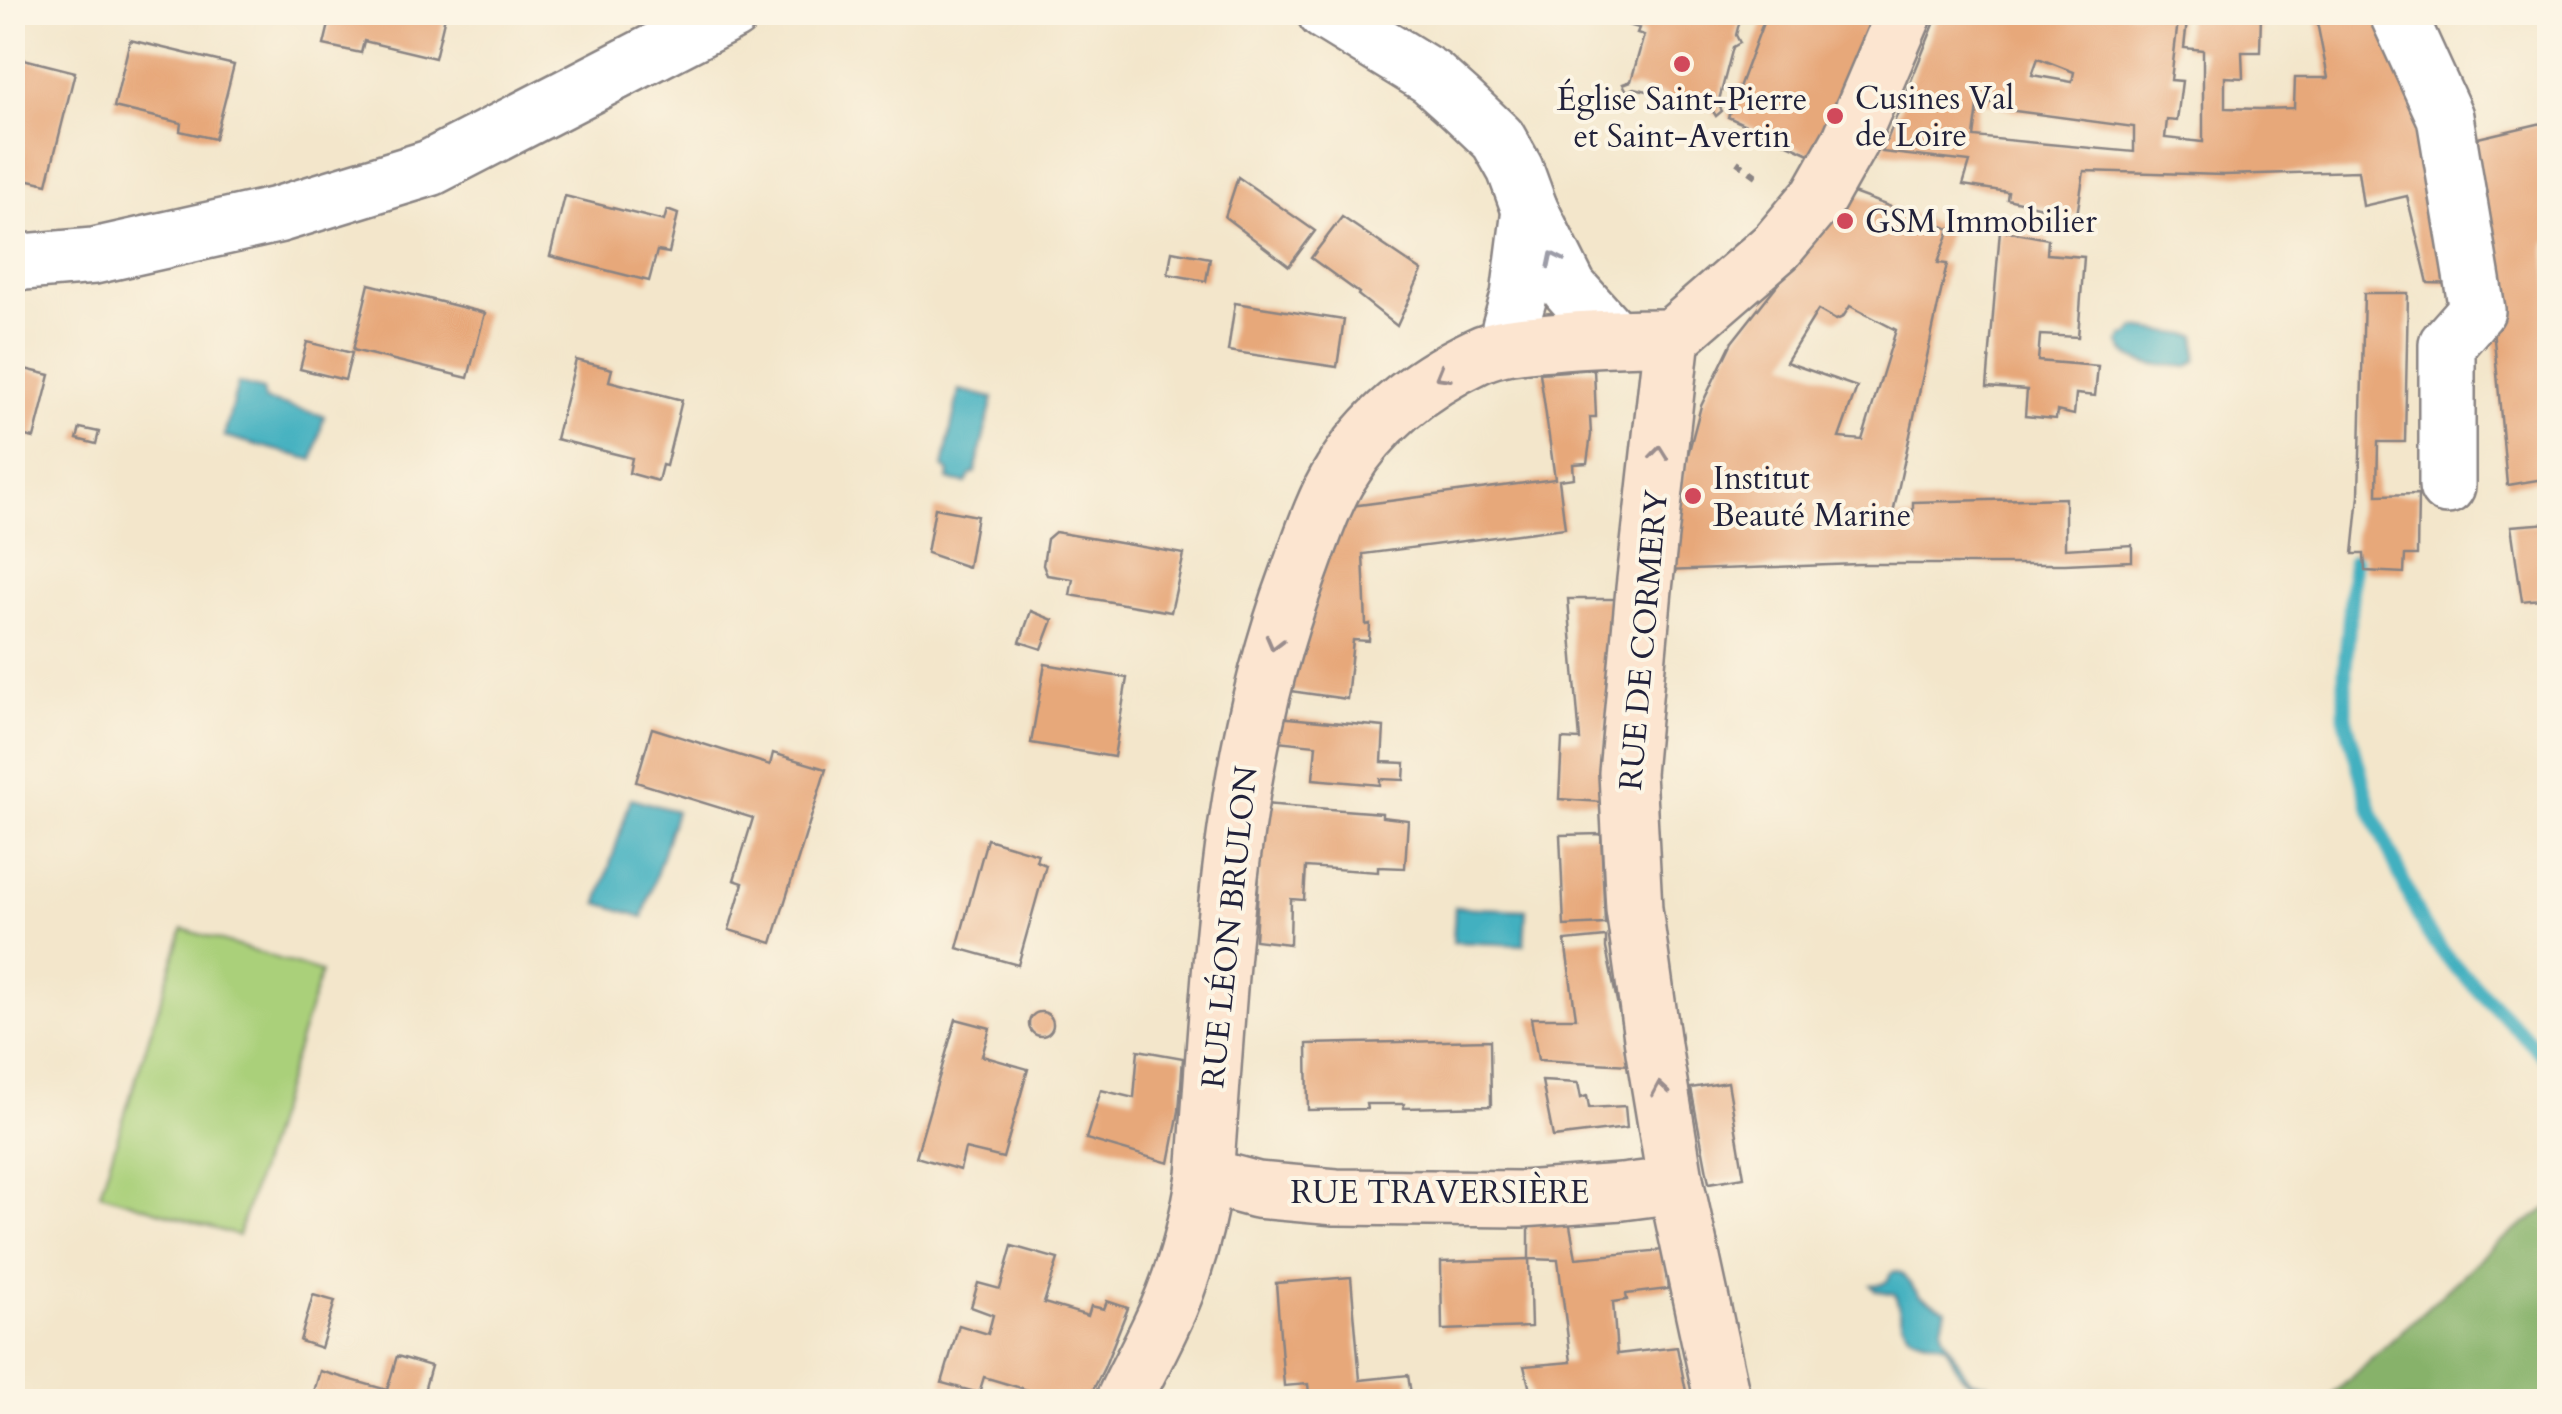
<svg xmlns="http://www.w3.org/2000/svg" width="2562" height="1414" font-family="Cardo,serif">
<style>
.green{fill:#aad07a;stroke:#66795a;stroke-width:2.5}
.forest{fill:#87b26a;stroke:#546a52;stroke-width:2.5}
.water{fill:#43b0c0;stroke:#32697e;stroke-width:2.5}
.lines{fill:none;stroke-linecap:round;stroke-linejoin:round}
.stream{stroke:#43b0c0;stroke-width:15}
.building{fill:#e7a87a;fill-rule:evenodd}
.street-casing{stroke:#8a8483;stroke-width:60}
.secondary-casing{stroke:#8a8483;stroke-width:60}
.path{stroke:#8a8483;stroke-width:6;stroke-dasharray:8 8;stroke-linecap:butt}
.street{stroke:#fff;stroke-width:55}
.secondary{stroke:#fce5d0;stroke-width:55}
.oneway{stroke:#9c9ca7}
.oneway2{stroke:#9a8d8d}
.poi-dot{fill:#d1495b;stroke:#fcf5e5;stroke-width:4}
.labels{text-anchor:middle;stroke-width:8;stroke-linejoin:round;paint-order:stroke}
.poi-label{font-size:32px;fill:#22223b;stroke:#fcf5e5;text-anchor:start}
.street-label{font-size:32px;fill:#22223b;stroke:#fcf5e5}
</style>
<rect width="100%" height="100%" fill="#fcf5e5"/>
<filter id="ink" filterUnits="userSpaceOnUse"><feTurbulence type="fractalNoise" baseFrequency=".01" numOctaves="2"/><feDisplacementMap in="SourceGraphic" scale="20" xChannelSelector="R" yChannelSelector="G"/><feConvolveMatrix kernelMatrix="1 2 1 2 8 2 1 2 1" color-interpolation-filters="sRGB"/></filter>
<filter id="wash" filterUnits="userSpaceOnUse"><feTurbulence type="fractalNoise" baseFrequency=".0048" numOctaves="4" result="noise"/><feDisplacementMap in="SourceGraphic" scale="40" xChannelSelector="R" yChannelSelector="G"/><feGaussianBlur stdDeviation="2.25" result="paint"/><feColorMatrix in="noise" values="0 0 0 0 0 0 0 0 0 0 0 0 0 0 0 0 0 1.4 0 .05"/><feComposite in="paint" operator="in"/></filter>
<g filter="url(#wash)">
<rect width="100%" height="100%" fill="#f3e6cb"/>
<path class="green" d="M183,929L321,972L238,1236L100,1193Z"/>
<path class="forest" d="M2549,1207V1401H2330L2329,1398L2496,1244Z"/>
<g class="water">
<path d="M2136,328L2197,336V360L2188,367C2164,364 2129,369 2120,343L2124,336L2129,335Z"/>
<path d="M238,383L263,390L265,400L324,416L313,460L224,436Z"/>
<path d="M959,390L993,398L975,473L971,474L966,483L948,480L949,472L943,467Z"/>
<path d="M631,798L676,811L643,917L598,903Z"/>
<path d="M1455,907L1526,910L1524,945L1453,942Z"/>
<path d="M1895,1271L1901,1273L1920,1296L1946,1309L1942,1327L1943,1335L1966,1375L1972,1381L1987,1383L1989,1385L1986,1387C1957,1384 1958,1365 1945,1345C1899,1332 1908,1339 1895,1294L1875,1290L1871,1285C1881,1284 1888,1285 1890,1274Z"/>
</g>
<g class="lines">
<path class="stream" d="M2354,561L2345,669V717L2370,808L2424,928L2450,961L2550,1062"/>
</g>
<g id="blocks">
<g class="building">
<path d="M332,12H446L435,58L364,41L361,53L324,45Z"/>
<path d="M1586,12H1742L1736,35L1740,43L1733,47L1718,104L1722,111L1716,116L1711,108L1676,99L1675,105L1667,102L1668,96L1635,88L1627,91L1623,84L1631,81L1644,35L1637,33L1639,28L1602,18L1601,23L1595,22L1597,17Z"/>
<path d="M1767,12H1803L1809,15L1810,12H1877L1814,156L1728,117Z"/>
<path d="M1939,12H2179L2171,80L2182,81L2177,121L2167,120L2165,138L2203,142V50L2184,48L2188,12H2261L2260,52H2242L2243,78L2225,77V108L2260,109L2294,108L2295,78H2328L2315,12H2376L2425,132L2459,284L2428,283L2407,196L2363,206L2358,171L2224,175L2084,171L2077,215L2007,199L2008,192L1963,185L1970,162L1882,152ZM2038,58L2074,72L2072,82L2032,75ZM1979,99L2015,111L2134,127V152L1974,137Z"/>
<path d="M130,40L234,65L215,139L180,131L181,123L114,107Z"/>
<path d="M12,56L75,72L47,184L12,176Z"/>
<path d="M2542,123L2550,151V242L2545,243L2550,296V478L2507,485L2486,250L2461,142Z"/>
<path d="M1238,177L1315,231L1289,266L1225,217Z"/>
<path d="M1848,191L1950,229L1938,263L1947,264L1892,518H1913V502L2065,498V549L2132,545V561L2065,564H1858L1663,571L1685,466L1701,406L1732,342L1818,233ZM1850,306L1896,330L1862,440L1839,438L1857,387L1786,362L1818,310L1836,320L1843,317Z"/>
<path d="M565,196L664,221L667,210L678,214L669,253L657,251L649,281L550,256Z"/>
<path d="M1342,217L1422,271L1397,326L1358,295L1359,293L1311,258Z"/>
<path d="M2000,230L2048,239L2047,254L2084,257L2078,337L2040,335L2038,361L2098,366L2095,396L2076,394L2074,415L2057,411L2056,419L2025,416L2027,390L1987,387Z"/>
<path d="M1172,251L1210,258L1206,281L1168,274Z"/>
<path d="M369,284L485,313L468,378L353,350Z"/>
<path d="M2364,293H2408L2405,442H2378L2377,495L2418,494L2417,555H2405L2404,573L2365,571L2364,554H2353L2359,495Z"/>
<path d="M1235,303L1344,320L1337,367L1228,351Z"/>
<path d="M307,342L352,353L345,380L300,369Z"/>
<path d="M576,360L612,369L609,381L682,400L666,466L662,465L658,481L629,473L632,458L556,439Z"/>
<path d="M12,366L50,375L34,438L12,433Z"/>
<path d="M1594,369L1596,417H1590L1591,435L1587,463L1573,464L1574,478L1559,480L1565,528L1363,554L1366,625L1370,624L1369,641L1353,640L1347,699L1276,689L1344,507L1555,479L1540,373Z"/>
<path d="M80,428L99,432L96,444L77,439Z"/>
<path d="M935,508L977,516L968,567L927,553Z"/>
<path d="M2550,523V598L2522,601L2511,526Z"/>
<path d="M1055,532L1184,554L1171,612L1070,595L1073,579L1047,575L1043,565L1047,539Z"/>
<path d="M1568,599H1615L1601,802L1559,799L1562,739L1580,740Z"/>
<path d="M1031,611L1053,620L1042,649L1020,642Z"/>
<path d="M1045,664L1127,678L1114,757L1031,743Z"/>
<path d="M1277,717L1384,727L1382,762L1405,763L1404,780L1380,779V785L1313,779L1316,745L1267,740Z"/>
<path d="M652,728L770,765L773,753L826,769L772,943L729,930L743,883L734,880L753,818L636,782Z"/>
<path d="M1263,804L1382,813V817L1408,820L1405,868L1378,867V872L1306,867L1304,900L1291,899L1290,944L1255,940Z"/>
<path d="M1601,834L1605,924L1564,926L1560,835Z"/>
<path d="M987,839L1038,854L1036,861L1046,865L1018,965L957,948Z"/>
<path d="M1606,937V948L1630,1065L1538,1060L1531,1018H1576L1565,941Z"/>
<circle cx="1041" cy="1024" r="12"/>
<path d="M956,1019L990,1028L982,1056L1028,1069L1003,1158L965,1149L960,1170L916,1157Z"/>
<path d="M1490,1040L1491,1106L1404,1108V1104H1366L1367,1109L1308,1110L1307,1044Z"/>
<path d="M1138,1050L1183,1058L1179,1111L1169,1163L1086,1139L1101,1090L1134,1098Z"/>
<path d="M1542,1081L1578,1083L1581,1098L1587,1096L1589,1108L1625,1106L1627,1128L1553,1137Z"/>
<path d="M1728,1082L1744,1177L1709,1183L1691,1088Z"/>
<path d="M1529,1220H1569L1576,1258L1663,1250L1668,1289L1626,1294L1627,1300L1613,1302L1617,1354L1677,1347L1688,1401L1533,1402L1524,1366L1571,1362L1558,1260L1529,1259Z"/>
<path d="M1012,1246L1058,1259L1044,1303L1088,1316L1091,1306L1104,1309L1107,1301L1128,1308L1104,1368L1087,1402H1068L984,1377L979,1393L942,1383L959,1325L988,1334L993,1315L971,1307L978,1283L1000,1289Z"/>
<path d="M1529,1259L1531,1327L1442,1330L1441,1262Z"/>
<path d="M1351,1277L1360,1380L1408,1375L1411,1394L1420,1393L1421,1402H1310L1308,1384L1284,1386L1276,1283Z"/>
<path d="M313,1295L335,1301L321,1348L300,1341Z"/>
<path d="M397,1356L431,1366L421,1402H311L320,1371L387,1390Z"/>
</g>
</g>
</g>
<g filter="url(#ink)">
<use href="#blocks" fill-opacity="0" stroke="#8a8483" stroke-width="2.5"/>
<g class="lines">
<defs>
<g id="street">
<path d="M1325,12L1431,77L1460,103L1498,139L1515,169L1530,210"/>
<path d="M2397,12L2445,117L2477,310L2447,344V486"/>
<path d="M12,263L94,256L277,215L430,168L732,12"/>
<path d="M1511,345L1510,327L1519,296L1530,210L1569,288L1613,337"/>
</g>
<g id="secondary">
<path d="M1205,1176L1257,1190L1336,1197L1521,1199L1622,1192L1676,1185"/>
<path d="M1123,1402C1135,1376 1149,1351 1161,1325C1184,1278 1197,1227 1205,1176C1221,974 1226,769 1297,578C1309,546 1323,501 1341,473C1373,420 1422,382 1477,356C1500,345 1526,344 1551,342C1592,338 1632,337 1672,337"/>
<path d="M1723,1402L1676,1185L1654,1052L1634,909L1627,773L1644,589L1672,337L1777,246L1819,196L1850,141L1905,12"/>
</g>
</defs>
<use href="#street" class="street-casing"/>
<use href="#secondary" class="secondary-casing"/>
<path class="path" d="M1737,162L1758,177"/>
<use href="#street" class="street"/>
<use href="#secondary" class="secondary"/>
</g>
<defs><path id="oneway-chevron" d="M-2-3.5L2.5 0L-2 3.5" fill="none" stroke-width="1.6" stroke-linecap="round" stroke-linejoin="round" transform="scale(2.5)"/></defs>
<use class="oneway" href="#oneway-chevron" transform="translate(1554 259) rotate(-116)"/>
<g class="oneway2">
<use href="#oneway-chevron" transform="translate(1442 375) rotate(150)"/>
<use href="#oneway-chevron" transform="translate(1659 453) rotate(-84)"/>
<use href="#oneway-chevron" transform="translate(1274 643) rotate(105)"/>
<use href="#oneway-chevron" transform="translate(1660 1089) rotate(-100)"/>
</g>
</g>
<g class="poi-dot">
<circle cx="1682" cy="64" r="10"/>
<circle cx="1835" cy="116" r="10"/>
<circle cx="1845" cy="221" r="10"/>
<circle cx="1693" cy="496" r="10"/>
</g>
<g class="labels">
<g class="poi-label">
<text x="1855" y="109">Cusines Val<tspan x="1855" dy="37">de Loire</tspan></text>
<text x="1682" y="110" text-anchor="middle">Église Saint-Pierre<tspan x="1682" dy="37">et Saint-Avertin</tspan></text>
<text x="1865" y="232">GSM Immobilier</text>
<text x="1713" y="489">Institut<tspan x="1713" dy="37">Beauté Marine</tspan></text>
</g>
<g class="street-label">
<text transform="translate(1643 640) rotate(-85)" y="11">RUE DE CORMERY</text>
<text transform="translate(1229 927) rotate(-84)" y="11">RUE LÉON BRULON</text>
<text x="1440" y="1203">RUE TRAVERSIÈRE</text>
</g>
</g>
<rect width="2562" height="1414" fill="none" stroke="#fcf5e5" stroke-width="50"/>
</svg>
